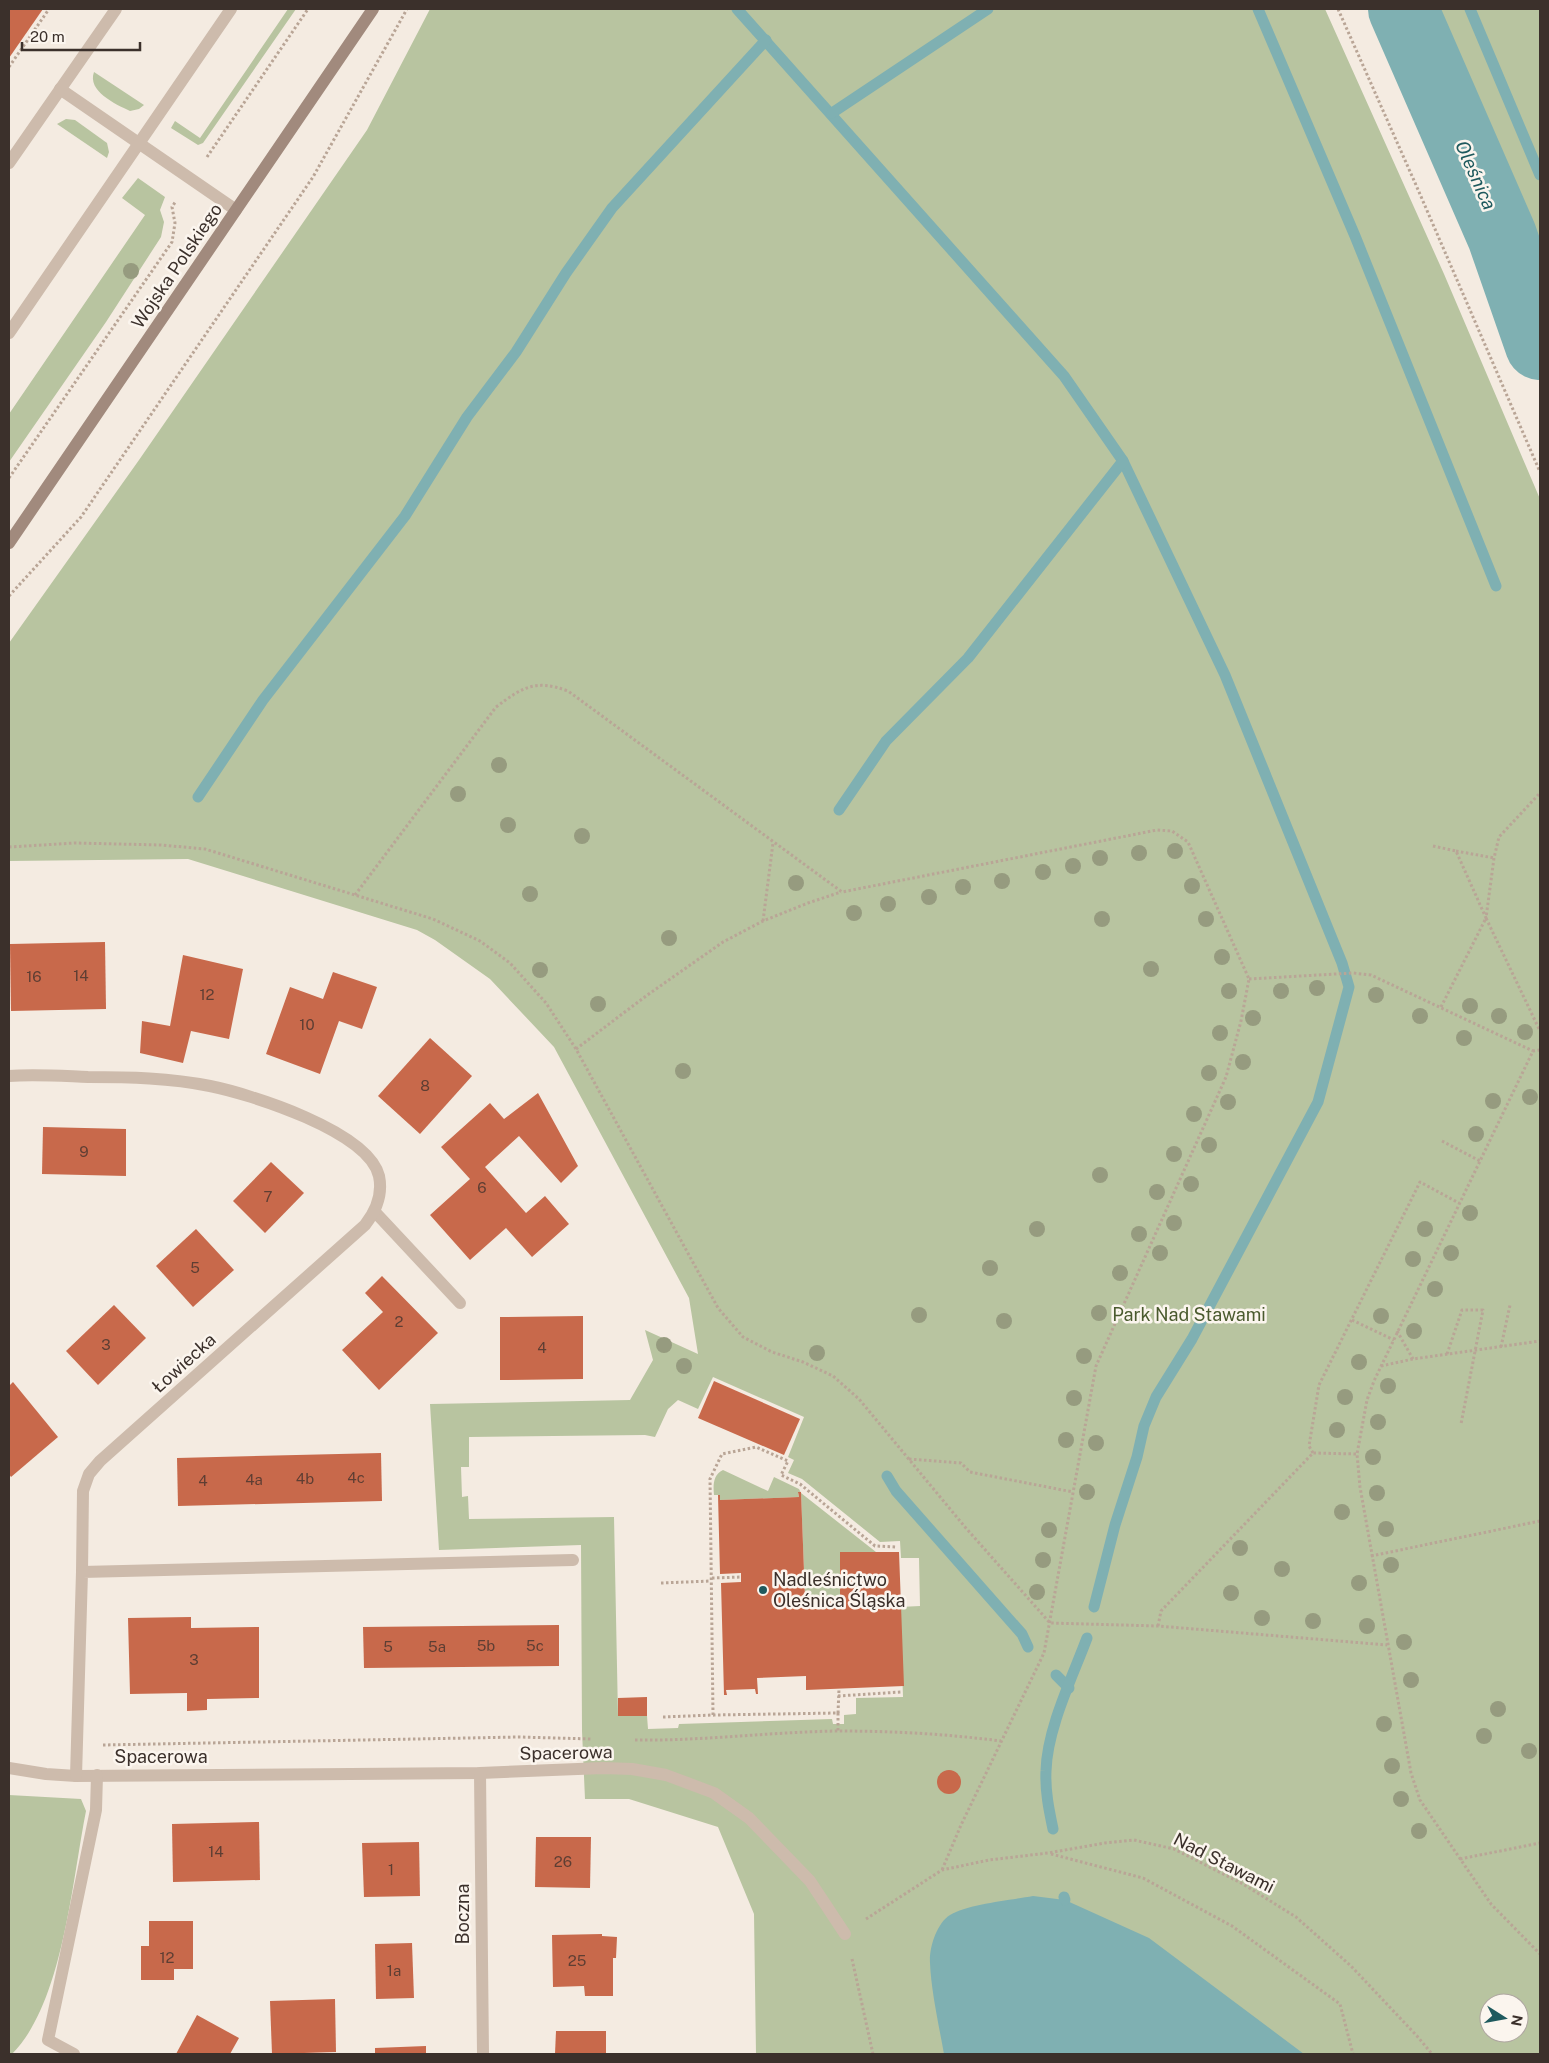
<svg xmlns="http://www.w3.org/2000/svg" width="1549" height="2063" font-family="'Public Sans',sans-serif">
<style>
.green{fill:#b8c4a0;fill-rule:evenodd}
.water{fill:#7fb0b2}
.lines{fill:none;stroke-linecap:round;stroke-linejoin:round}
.stream{stroke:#7fb0b2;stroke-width:11}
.river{stroke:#7fb0b2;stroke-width:70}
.building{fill:#c8694b}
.path{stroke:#b9a596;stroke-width:3;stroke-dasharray:2.5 2.5;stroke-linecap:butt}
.lane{stroke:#cdbbac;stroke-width:12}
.street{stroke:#cdbbac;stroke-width:12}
.secondary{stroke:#a18a7d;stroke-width:12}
.tree{fill:#969b7f}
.poi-dot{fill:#1f5a5e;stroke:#fbf5ee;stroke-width:2}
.labels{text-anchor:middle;stroke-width:5;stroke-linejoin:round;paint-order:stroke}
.number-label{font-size:15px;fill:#5e3e33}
.street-label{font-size:18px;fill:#3b302b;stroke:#fbf5ee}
.park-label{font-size:18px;fill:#4a5a2e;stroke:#fbf5ee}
.poi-label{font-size:18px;fill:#3b302b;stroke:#fbf5ee;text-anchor:start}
.water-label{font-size:19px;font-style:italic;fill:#1f5a5e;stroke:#fbf5ee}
</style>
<rect width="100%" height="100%" fill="#f4ebe1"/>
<g class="green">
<path d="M288,9H296L203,143L198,145L171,128L175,121L200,138Z"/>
<path d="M430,9H1325L1444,274L1540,499V2054H756L754,1914L718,1827L629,1799H585L582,1731L581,1545L439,1550L430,1404L630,1400L653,1360L645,1330L698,1354L689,1298L554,1047L490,979L435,940L417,930L188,859L9,861V643L139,460L367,130ZM713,1377L804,1417L788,1457L794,1460L788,1473L802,1479L880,1542L900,1541L901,1558H919L920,1606L900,1607L903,1697L856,1698V1714L844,1715V1724H833L832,1719L679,1724L678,1728L648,1729L647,1716H618L614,1517L469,1519L468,1496L462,1497L461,1467H469V1437L645,1435L655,1437L668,1409L678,1400L698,1409ZM1489,2003H1519V2033H1489Z"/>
<path d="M1432,9H1540V255Z"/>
<path d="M94,72L144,105L139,109L130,111C115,104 87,91 94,72Z"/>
<path d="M66,119L75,120L107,143L109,152L107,158L57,124Z"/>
<path d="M138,178L165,197L160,210L164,222L161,237L106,322L9,462V414L145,215L122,198Z"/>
<path d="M723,1470L768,1491L774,1477L799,1489L801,1493L876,1552H840V1596L805,1597L801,1493H798L799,1497L720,1500V1495H714C713,1485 713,1475 723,1470Z"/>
<path d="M9,1795L81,1799L86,1811C72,1881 63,2003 12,2054H9Z"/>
</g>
<path class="water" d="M1033,1896L1065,1900L1149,1938L1304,2054H944C939,2026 931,1990 930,1963C929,1947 937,1923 950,1915C968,1904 1012,1900 1033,1896Z"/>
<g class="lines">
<g class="stream">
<path d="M737,9L1064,376L1123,461L1225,675L1342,963L1349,987L1318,1102L1192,1339L1156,1397L1144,1426L1137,1457L1115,1525L1094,1607"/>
<path d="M1258,9L1355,236L1496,586"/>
<path d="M1470,9L1540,175"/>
<path d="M832,113L988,9"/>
<path d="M198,797L263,700L405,516L467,417L516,352L566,273L612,208L766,40"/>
<path d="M839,810L886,741L968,658L1123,461"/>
<path d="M887,1476L896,1491L1022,1634L1028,1647"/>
<path d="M1056,1675L1069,1688"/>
<path d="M1053,1829C1049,1810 1045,1791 1046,1771C1047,1729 1072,1678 1087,1638"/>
<path d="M1064,1897L1065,1900"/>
</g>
<path class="river" d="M1403,9L1502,236L1540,345"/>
</g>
<g class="building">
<path d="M9,9H43L9,58Z"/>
<path d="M105,942L106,1009L11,1011L10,944Z"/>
<path d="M183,955L243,969L229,1039L191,1031L183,1063L140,1053L142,1021L170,1026Z"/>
<path d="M333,972L377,987L362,1029L339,1021L320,1074L266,1054L290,987L323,999Z"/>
<path d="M430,1038L472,1076L420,1134L378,1096Z"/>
<path d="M538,1093L578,1166L561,1183L519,1136L485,1167L526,1213L545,1196L569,1224L532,1257L506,1228L470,1260L430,1215L470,1179L441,1147L490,1103L504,1119Z"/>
<path d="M43,1127L126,1129V1176L42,1174Z"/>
<path d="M271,1162L304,1193L265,1233L233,1201Z"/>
<path d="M196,1229L234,1270L193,1307L156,1266Z"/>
<path d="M382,1276L438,1333L379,1390L342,1350L383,1312L365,1293Z"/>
<path d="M114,1305L146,1338L98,1385L66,1351Z"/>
<path d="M583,1316V1379L500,1380V1317Z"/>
<path d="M714,1381L800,1419L784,1455L698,1418Z"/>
<path d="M13,1382L58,1437L11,1477L9,1474V1386Z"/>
<path d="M381,1453L382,1501L178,1506L177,1458Z"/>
<path d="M798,1492H801L805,1597L840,1596V1552H899L904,1686L806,1690V1676L757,1678L758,1694H756L755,1689L726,1690L727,1695H724L721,1583L741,1582V1573L720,1574L718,1495H720V1500L799,1497Z"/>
<path d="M191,1617V1628L259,1627V1698L207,1699V1710L187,1711V1693L130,1694L128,1618Z"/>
<path d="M559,1625V1666L364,1668L363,1627Z"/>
<path d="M647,1697V1716H618V1698Z"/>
<circle cx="949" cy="1782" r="12"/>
<path d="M259,1822L260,1880L173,1882L172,1824Z"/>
<path d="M536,1837H591L590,1888L535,1887Z"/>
<path d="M419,1842L420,1896L364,1897L362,1843Z"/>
<path d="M149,1921H193V1969H174V1980H141V1946H149Z"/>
<path d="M602,1934V1936L617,1937L616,1958H613V1996H585L584,1986L553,1987L552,1935Z"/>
<path d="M412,1943L414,1998L376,1999L375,1944Z"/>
<path d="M335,1999L336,2052L272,2054L270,2001Z"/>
<path d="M197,2015L239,2038L230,2054H176Z"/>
<path d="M556,2031H606V2054H555Z"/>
<path d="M426,2046V2054H375V2048Z"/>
</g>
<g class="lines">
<g class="path">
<path d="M1338,9L1416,185L1540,472"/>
<path d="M9,67L49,9"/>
<path d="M207,157L308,9"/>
<path d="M9,478L172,242L175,223L172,207L176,201"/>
<path d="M9,596L81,517L313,177L407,9"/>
<path d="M1433,846L1456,851L1486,918L1494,858L1499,837L1540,793"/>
<path d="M9,847L75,843L161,845L205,849L433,919L480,941L510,963L546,1003L576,1049L718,1308L743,1337L772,1352L803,1362L833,1376L859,1399L965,1527L1050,1623L1158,1626L1387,1645"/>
<path d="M1456,851L1494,858"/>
<path d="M355,895L496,707C523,687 535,679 568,691L842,892L1157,830L1172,831L1188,842L1249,979L1241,1021L1226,1077L1096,1366L1044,1653L961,1825L942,1870"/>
<path d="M763,921L773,843"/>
<path d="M1249,979L1353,973L1371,975L1533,1051"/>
<path d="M1441,1007L1486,918L1540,1031"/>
<path d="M576,1049L646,996L723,942L763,921L808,903L841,892"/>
<path d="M1540,1050L1533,1051L1374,1381L1367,1400L1357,1454L1360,1487L1411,1773L1420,1800L1491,1904L1540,1954"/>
<path d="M1442,1141L1480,1161"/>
<path d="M1352,1320L1394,1340"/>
<path d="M1397,1331L1413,1359"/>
<path d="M1501,1347L1510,1305"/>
<path d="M1447,1354L1462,1310H1483L1461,1424"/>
<path d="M1381,1366L1413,1359L1540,1341"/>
<path d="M1313,1453L1309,1446L1319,1385L1420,1182L1459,1203"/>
<path d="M909,1459L961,1463L970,1472L1073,1492"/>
<path d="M1371,1556L1540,1521"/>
<path d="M712,1578L741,1577"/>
<path d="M661,1583L711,1581"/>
<path d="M1158,1626L1161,1611L1313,1453L1357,1454"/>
<path d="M838,1696L901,1692"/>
<path d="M838,1713L839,1689"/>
<path d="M713,1715L838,1713V1731"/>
<path d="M663,1717L713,1715L710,1479L722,1454L756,1447L788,1461L781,1475L800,1484L875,1546L896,1547"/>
<path d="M635,1740C703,1741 770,1732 838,1731C893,1731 947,1734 1001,1741"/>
<path d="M103,1745L519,1737L592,1739"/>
<path d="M1051,1854L1143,1878L1232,1926L1340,2004L1353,2054"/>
<path d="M1460,1859L1540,1843"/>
<path d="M866,1919L942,1870L989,1860L1048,1853L1105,1843L1134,1840L1174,1849L1243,1884L1296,1917L1351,1966L1417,2036L1432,2054"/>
<path d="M852,1959L873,2054"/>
</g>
<g class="lane">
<path d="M60,89L236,210"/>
<path d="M9,163L116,9"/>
<path d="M9,333L231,9"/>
<path d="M375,1212L460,1303"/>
</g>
<g class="street">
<path d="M9,1076C35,1074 62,1076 88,1077C129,1077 170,1078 210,1086C250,1094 368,1131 379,1176C383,1195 376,1211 365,1225L100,1461L89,1474L83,1491L82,1572"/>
<path d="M9,1768L46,1774L76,1776L480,1773L603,1768L632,1769L666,1775L714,1793L749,1818L810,1881L845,1934"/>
<path d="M480,1773L483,2054"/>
<path d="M76,1776L82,1572L573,1560"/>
<path d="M74,2054L48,2040L96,1810L97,1775"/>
</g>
<path class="secondary" d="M9,543L373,9"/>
</g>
<g class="tree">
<circle cx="131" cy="271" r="8"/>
<circle cx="499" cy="765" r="8"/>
<circle cx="458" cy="794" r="8"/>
<circle cx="508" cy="825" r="8"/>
<circle cx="582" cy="836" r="8"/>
<circle cx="1175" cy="851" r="8"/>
<circle cx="1139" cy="853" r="8"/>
<circle cx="1100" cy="858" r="8"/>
<circle cx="1073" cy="866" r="8"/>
<circle cx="1043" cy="872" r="8"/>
<circle cx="1002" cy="881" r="8"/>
<circle cx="796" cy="883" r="8"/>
<circle cx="1192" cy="886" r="8"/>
<circle cx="963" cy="887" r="8"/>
<circle cx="530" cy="894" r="8"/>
<circle cx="929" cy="897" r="8"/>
<circle cx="888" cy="904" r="8"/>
<circle cx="854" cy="913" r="8"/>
<circle cx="1102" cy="919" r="8"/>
<circle cx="1206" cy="919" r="8"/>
<circle cx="669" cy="938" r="8"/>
<circle cx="1222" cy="957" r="8"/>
<circle cx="1151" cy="969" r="8"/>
<circle cx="540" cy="970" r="8"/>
<circle cx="1317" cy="988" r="8"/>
<circle cx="1229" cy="991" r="8"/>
<circle cx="1281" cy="991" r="8"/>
<circle cx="1376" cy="995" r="8"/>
<circle cx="598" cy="1004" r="8"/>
<circle cx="1470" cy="1006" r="8"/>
<circle cx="1420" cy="1016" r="8"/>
<circle cx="1499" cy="1016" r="8"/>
<circle cx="1253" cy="1018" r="8"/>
<circle cx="1525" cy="1032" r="8"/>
<circle cx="1220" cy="1033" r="8"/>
<circle cx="1464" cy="1038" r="8"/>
<circle cx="1243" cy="1062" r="8"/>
<circle cx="683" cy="1071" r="8"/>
<circle cx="1209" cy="1073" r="8"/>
<circle cx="1530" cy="1097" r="8"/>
<circle cx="1493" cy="1101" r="8"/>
<circle cx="1228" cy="1102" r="8"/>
<circle cx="1194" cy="1114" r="8"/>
<circle cx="1476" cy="1134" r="8"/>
<circle cx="1209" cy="1145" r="8"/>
<circle cx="1174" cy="1154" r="8"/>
<circle cx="1100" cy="1175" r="8"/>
<circle cx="1191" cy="1184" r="8"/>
<circle cx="1157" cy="1192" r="8"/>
<circle cx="1470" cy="1213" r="8"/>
<circle cx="1174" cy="1223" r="8"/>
<circle cx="1037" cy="1229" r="8"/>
<circle cx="1425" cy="1229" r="8"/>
<circle cx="1139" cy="1234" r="8"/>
<circle cx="1160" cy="1253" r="8"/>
<circle cx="1451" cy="1253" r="8"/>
<circle cx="1413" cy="1259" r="8"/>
<circle cx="990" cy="1268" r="8"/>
<circle cx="1120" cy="1273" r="8"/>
<circle cx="1435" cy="1289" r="8"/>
<circle cx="1099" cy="1313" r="8"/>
<circle cx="919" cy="1315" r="8"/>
<circle cx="1381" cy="1316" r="8"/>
<circle cx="1004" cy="1321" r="8"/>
<circle cx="1414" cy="1331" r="8"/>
<circle cx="664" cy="1345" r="8"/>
<circle cx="817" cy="1353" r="8"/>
<circle cx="1084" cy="1356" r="8"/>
<circle cx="1359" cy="1362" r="8"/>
<circle cx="684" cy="1366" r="8"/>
<circle cx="1388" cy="1386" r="8"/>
<circle cx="1345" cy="1397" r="8"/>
<circle cx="1074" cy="1398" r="8"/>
<circle cx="1378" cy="1422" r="8"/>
<circle cx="1337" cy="1430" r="8"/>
<circle cx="1066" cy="1440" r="8"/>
<circle cx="1096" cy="1443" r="8"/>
<circle cx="1373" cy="1457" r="8"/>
<circle cx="1087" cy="1492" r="8"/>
<circle cx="1377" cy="1493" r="8"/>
<circle cx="1342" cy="1512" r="8"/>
<circle cx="1386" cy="1529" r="8"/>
<circle cx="1049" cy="1530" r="8"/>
<circle cx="1240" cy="1548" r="8"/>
<circle cx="1043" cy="1560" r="8"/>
<circle cx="1391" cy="1565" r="8"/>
<circle cx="1282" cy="1569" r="8"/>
<circle cx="1359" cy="1583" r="8"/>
<circle cx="1037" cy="1592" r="8"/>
<circle cx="1231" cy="1593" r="8"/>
<circle cx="1262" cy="1618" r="8"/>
<circle cx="1313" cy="1621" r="8"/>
<circle cx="1367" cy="1626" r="8"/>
<circle cx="1404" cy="1642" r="8"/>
<circle cx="1411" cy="1680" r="8"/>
<circle cx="1498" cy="1709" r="8"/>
<circle cx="1384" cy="1724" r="8"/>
<circle cx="1484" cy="1736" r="8"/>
<circle cx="1529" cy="1751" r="8"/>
<circle cx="1392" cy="1766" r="8"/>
<circle cx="1401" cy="1799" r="8"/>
<circle cx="1419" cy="1831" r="8"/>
</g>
<circle class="poi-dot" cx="763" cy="1590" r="5"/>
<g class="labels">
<g class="number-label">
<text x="81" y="981">14</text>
<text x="34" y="982">16</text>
<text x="207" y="1000">12</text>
<text x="307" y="1030">10</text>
<text x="425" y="1091">8</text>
<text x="84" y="1157">9</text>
<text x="482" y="1193">6</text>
<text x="268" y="1202">7</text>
<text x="195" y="1273">5</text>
<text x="399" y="1327">2</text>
<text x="106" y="1350">3</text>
<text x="542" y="1353">4</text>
<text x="356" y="1483">4c</text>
<text x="305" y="1484">4b</text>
<text x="254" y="1485">4a</text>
<text x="203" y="1486">4</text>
<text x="486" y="1651">5b</text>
<text x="535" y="1651">5c</text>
<text x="388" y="1652">5</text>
<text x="437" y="1652">5a</text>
<text x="194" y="1665">3</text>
<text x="216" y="1857">14</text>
<text x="563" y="1867">26</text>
<text x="391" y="1875">1</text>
<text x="167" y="1963">12</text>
<text x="577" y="1966">25</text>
<text x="394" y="1976">1a</text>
</g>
<g class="street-label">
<text transform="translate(177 266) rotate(-56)" y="6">Wojska Polskiego</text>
<text transform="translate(184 1363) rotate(-42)" y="6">Łowiecka</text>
<text transform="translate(566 1753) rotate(-1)" y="6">Spacerowa</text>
<text x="161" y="1763">Spacerowa</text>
<text transform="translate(1224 1863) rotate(27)" y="6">Nad Stawami</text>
<text transform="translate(463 1914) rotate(-90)" y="6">Boczna</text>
</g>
<g class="park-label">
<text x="1189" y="1321">Park Nad Stawami</text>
</g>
<g class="poi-label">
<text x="773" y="1586">Nadleśnictwo<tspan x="773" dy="21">Oleśnica Śląska</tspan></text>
</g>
<g class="water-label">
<text transform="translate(1476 175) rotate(66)" y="7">Oleśnica</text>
</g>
</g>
<rect width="1549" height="2063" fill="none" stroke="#3b302b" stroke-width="20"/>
<g transform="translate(1504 2018) rotate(101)"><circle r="24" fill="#fbf5ee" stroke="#aea6a0"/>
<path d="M0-4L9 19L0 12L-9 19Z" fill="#1f5a5e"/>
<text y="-8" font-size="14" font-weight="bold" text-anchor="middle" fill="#3b302b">N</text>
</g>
<path d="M22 42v8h118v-8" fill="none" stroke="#3b302b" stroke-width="2.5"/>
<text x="30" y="42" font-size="15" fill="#3b302b" stroke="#fbf5ee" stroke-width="4" paint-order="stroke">20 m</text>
</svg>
